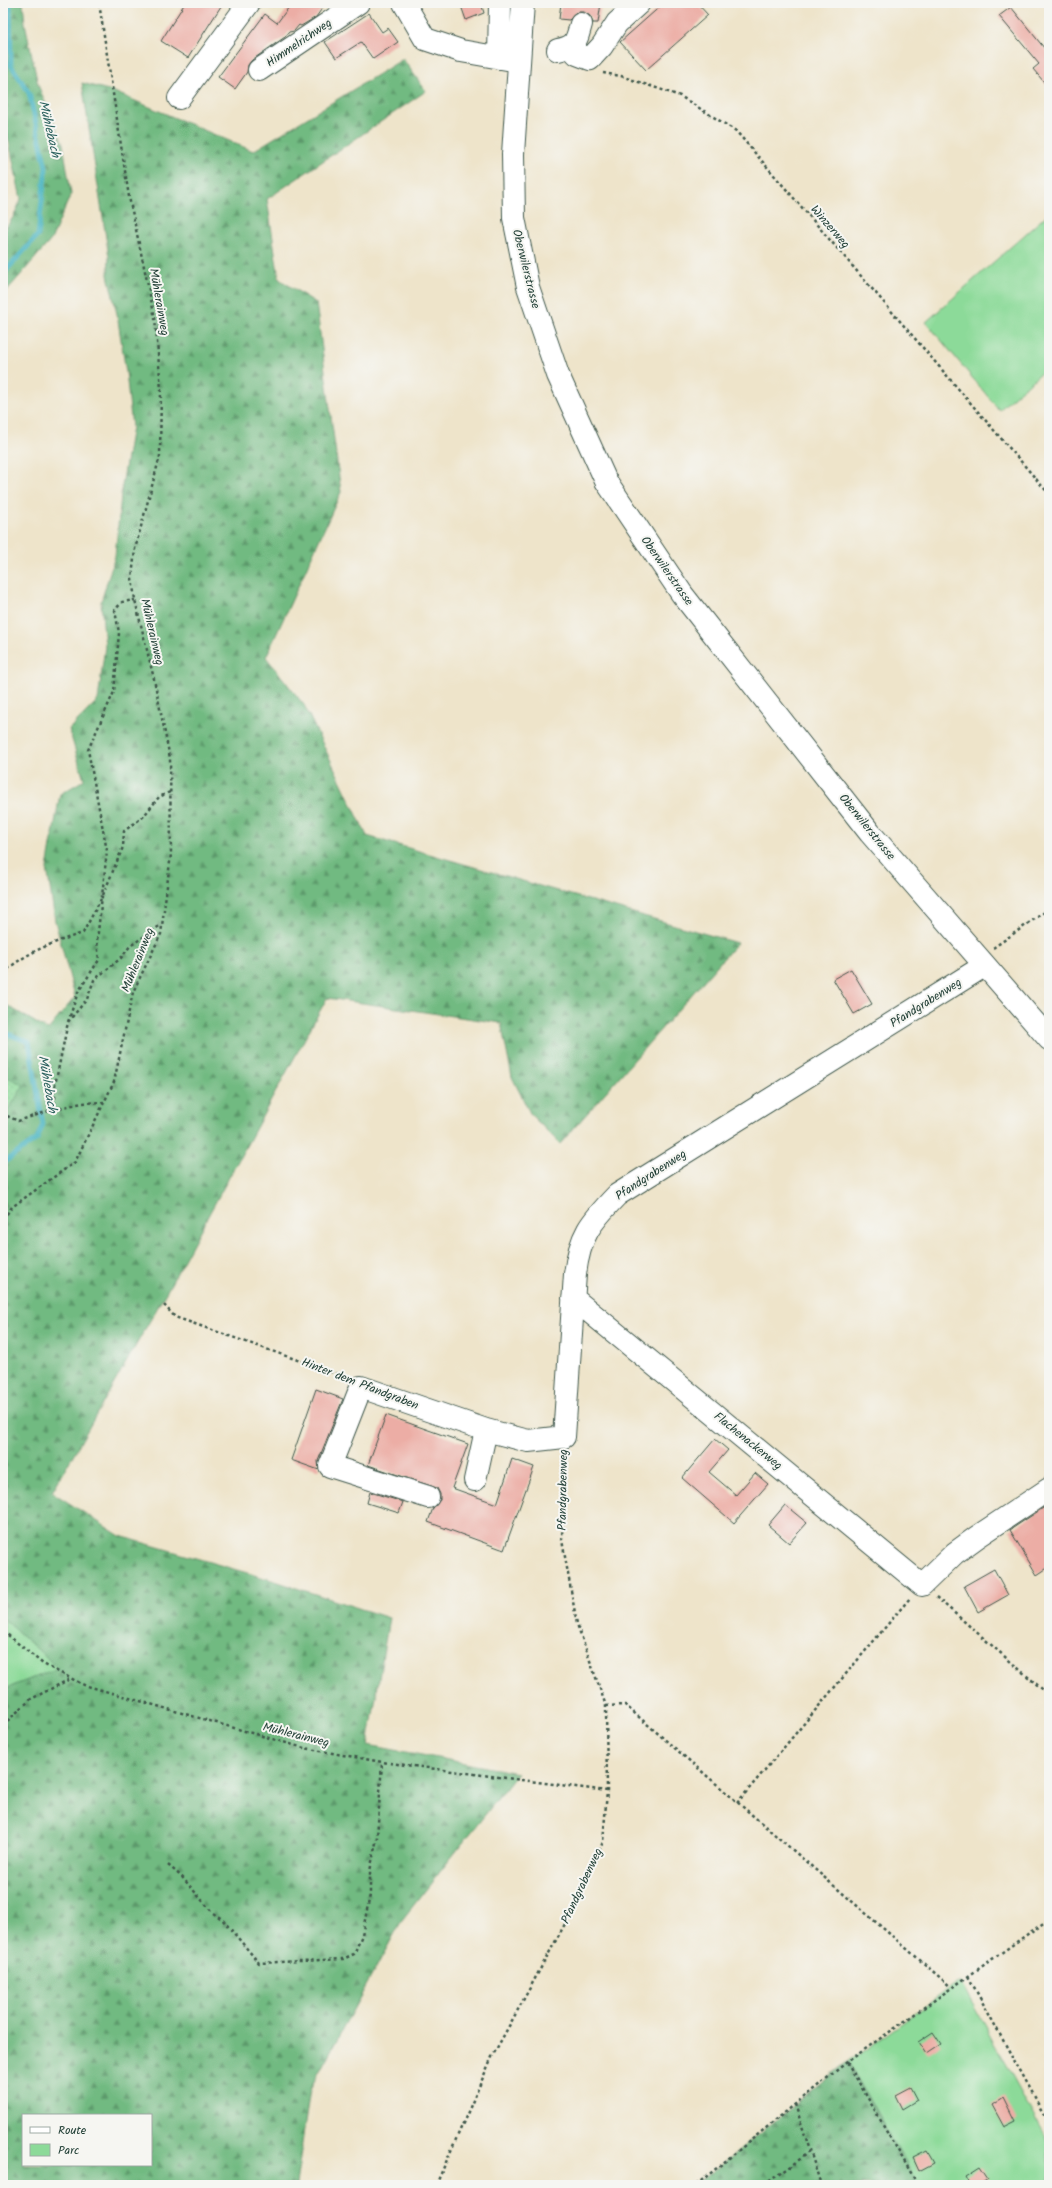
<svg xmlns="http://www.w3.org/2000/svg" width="1052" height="2188" font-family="Kalam,sans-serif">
	<defs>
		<pattern id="forest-firs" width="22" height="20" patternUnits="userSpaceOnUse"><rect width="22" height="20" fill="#71ba81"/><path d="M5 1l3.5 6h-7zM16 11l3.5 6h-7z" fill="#5c986a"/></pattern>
		<pattern id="park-dots" width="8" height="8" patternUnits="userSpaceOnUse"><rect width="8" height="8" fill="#8cda99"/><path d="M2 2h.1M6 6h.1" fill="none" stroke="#78bc84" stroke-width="1.8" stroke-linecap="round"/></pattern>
	</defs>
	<rect width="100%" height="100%" fill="#f6f6f2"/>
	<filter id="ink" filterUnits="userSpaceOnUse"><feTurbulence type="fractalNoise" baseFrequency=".025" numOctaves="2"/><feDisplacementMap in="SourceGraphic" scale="8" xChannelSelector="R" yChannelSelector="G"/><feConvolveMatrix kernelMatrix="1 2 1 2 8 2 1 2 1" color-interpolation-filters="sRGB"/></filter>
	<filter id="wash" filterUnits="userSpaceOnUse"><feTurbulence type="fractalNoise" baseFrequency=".012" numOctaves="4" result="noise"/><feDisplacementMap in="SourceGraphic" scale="16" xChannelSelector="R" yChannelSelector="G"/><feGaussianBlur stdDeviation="0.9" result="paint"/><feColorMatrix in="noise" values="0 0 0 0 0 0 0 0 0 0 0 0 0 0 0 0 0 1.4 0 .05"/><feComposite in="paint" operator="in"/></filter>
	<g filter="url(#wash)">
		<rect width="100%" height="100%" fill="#eee4ca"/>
		<path fill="#8cda99" stroke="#568c66" d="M1049,213V366L999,410L926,322Z
			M3,1618L58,1668L3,1690Z
			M960,1981L1049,2144V2185H918L848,2062Z"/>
		<path fill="url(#forest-firs)" stroke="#487c5a" fill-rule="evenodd" d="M3,3H23L25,23L38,85L63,144L71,194L51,240L3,295V232L14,216L21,199L3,113Z
			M403,59L426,91L267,199L279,279L316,303L341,492L266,657L304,705L367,836L737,943L560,1144L531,1115L512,1077L501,1023L327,998L167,1291L52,1492L120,1536L275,1581L389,1618L368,1745L518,1773L402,1920L310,2089L296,2185H3V1690L58,1668L3,1618V1118L23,1086L3,1075V1003L48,1030L75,997L55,921L47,868L60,794L84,780L69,729L98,700L105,646L101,602L115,556L122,486L132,427L126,372L117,314L108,275L109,257L82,83L112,91L253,151ZM23,2115H151V2165H23Z
			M847,2062L918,2185H696Z"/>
		<path fill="url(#park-dots)" stroke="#568c66" d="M3,1075L24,1085L3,1118Z"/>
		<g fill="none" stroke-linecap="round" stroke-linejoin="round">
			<path stroke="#46b4c1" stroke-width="5" d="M3,274L38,235L46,167L29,93L11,65L10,3
				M3,1032L29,1042L43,1124L37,1139L3,1163"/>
		</g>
		<g id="blocks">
			<path fill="#ecada5" d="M185,3H223L188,58L161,41Z
				M292,3H326L316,17L301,26L299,25L294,31L289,32L285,37L252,60L248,65L247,72L235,89L218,77L265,14L277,23Z
				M460,3H481L484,13L466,20Z
				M561,3H601L598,23H593L590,16L584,12H577L569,20L559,19Z
				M664,3H697L708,15L646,70L620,42Z
				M1011,7L1049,54V88L1033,69L1039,64L999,16Z
				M369,13L382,32L388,28L398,42L373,59L361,42L336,58L325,42Z
				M851,969L872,1004L854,1014L833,979Z
				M316,1389L343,1399L318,1461L319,1470L291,1460Z
				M386,1415L468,1444L452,1488L497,1504L512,1459L534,1467L504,1550L428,1522L433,1508L440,1500V1494L437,1488L368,1465Z
				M715,1439L728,1450L709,1472L736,1495L755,1473L768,1484L734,1523L682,1478Z
				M370,1492L403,1502L399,1513L367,1503Z
				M1049,1504V1567L1037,1575L1010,1530Z
				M785,1505L807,1523L789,1543L768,1525Z
				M994,1569L1008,1595L978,1612L964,1586Z
				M933,2032L941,2044L926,2054L918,2042Z
				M910,2087L917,2100L902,2109L895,2095Z
				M1004,2097L1016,2121L1004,2127L992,2105Z
				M927,2151L934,2163L919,2171L913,2158Z
				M980,2167L988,2179L979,2185H971L966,2176Z"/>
		</g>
	</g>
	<g filter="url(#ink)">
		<use href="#blocks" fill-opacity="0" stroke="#3e564a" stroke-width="1"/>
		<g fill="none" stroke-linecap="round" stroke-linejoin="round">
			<defs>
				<path id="minor" d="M404,3L425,39L461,51L519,61
					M523,3L513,154L514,218L528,287L558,375L606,481L682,594L870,833L1049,1039
					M571,47L577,54L590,59L602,46L617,23L639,3
					M558,50C576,46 576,42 581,24
					M499,58L500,3
					M259,70L358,3
					M179,98L249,3
					M573,1298L922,1585L955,1553L977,1537L1049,1489
					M475,1480L486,1430
					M428,1497L330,1466L361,1387L486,1430L528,1441L564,1437L575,1274C580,1235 590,1223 617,1195L984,966"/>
			</defs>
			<use href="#minor" stroke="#3e564a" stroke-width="24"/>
			<path stroke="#3e564a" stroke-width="2.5" stroke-dasharray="3 3" stroke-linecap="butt" d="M603,73L621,76L680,96L736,131L1049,494
				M103,895L123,847L124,831L143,817L159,797L170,792
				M993,948L1049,909
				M3,973C28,951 52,943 83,933L101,899
				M68,1022L78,992L99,960L97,941L107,851L88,750L114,692L119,633L115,610L122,602L135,600
				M104,1102L82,1103L55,1109V1085L68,1022L87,999L94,980L121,958L130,946L161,925
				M7,1116L18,1121L55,1109
				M3,1219L12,1207L75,1162L114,1082L133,992L161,934L171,854L170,758L154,679L135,600L132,578L135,549L160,456L161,389L155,318L129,197L99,3
				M164,1305L175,1317L346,1377
				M936,1597L1049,1695
				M3,1631L43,1664L84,1685L304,1748L382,1762L607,1791
				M606,1706L625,1705L951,1987
				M3,1725L31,1699L70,1679
				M737,1803L910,1598
				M168,1865L182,1877L213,1913L222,1919L259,1963L343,1959L354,1954L362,1935L370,1895V1871L377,1838L382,1762
				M968,1976L1049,2124
				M847,2062L918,2185
				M795,2104L821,2185
				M436,2185L492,2057L577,1902L603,1842L607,1791L606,1706L577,1624L562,1540L564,1455
				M696,2185L847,2062L1049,1919
				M764,2185L810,2152"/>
			<use href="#minor" stroke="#fff" stroke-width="22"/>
		</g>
	</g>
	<g text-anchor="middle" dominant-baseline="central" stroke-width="4" stroke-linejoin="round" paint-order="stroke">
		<g font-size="12" fill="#1f3d34" stroke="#f6f6f2">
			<text transform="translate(299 43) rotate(-34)">Himmelrichweg</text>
			<text transform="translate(830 227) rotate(49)">Winzerweg</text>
			<text transform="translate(526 269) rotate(76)">Oberwilerstrasse</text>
			<text transform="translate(159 302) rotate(80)">Mühlerainweg</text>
			<text transform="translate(667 571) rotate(55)">Oberwilerstrasse</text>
			<text transform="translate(152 632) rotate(77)">Mühlerainweg</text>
			<text transform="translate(867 827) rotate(51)">Oberwilerstrasse</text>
			<text transform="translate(138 960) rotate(-68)">Mühlerainweg</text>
			<text transform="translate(926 1003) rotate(-32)">Pfandgrabenweg</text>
			<text transform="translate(651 1175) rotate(-33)">Pfandgrabenweg</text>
			<text transform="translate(360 1384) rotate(21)">Hinter dem Pfandgraben</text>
			<text transform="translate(748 1441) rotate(39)">Flachenackerweg</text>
			<text transform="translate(563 1490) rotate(-89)">Pfandgrabenweg</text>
			<text transform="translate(296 1735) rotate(14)">Mühlerainweg</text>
			<text transform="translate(582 1886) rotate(-65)">Pfandgrabenweg</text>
		</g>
		<g font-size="13" font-style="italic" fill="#2b615e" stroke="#f6f6f2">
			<text transform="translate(49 129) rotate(77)">Mühlebach</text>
			<text transform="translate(47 1084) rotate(80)">Mühlebach</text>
		</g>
	</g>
	<rect width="1052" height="2188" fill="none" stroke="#f6f6f2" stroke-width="16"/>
	<rect x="22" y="2114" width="130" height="52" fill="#f6f6f2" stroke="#a0aca6"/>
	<rect x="30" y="2127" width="20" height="6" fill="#ffffff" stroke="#a0aca6"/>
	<text x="58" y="2134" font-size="12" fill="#1f3d34">Route</text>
	<rect x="30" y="2144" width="20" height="12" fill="#8cda99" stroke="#a0aca6"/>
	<text x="58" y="2154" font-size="12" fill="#1f3d34">Parc</text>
</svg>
